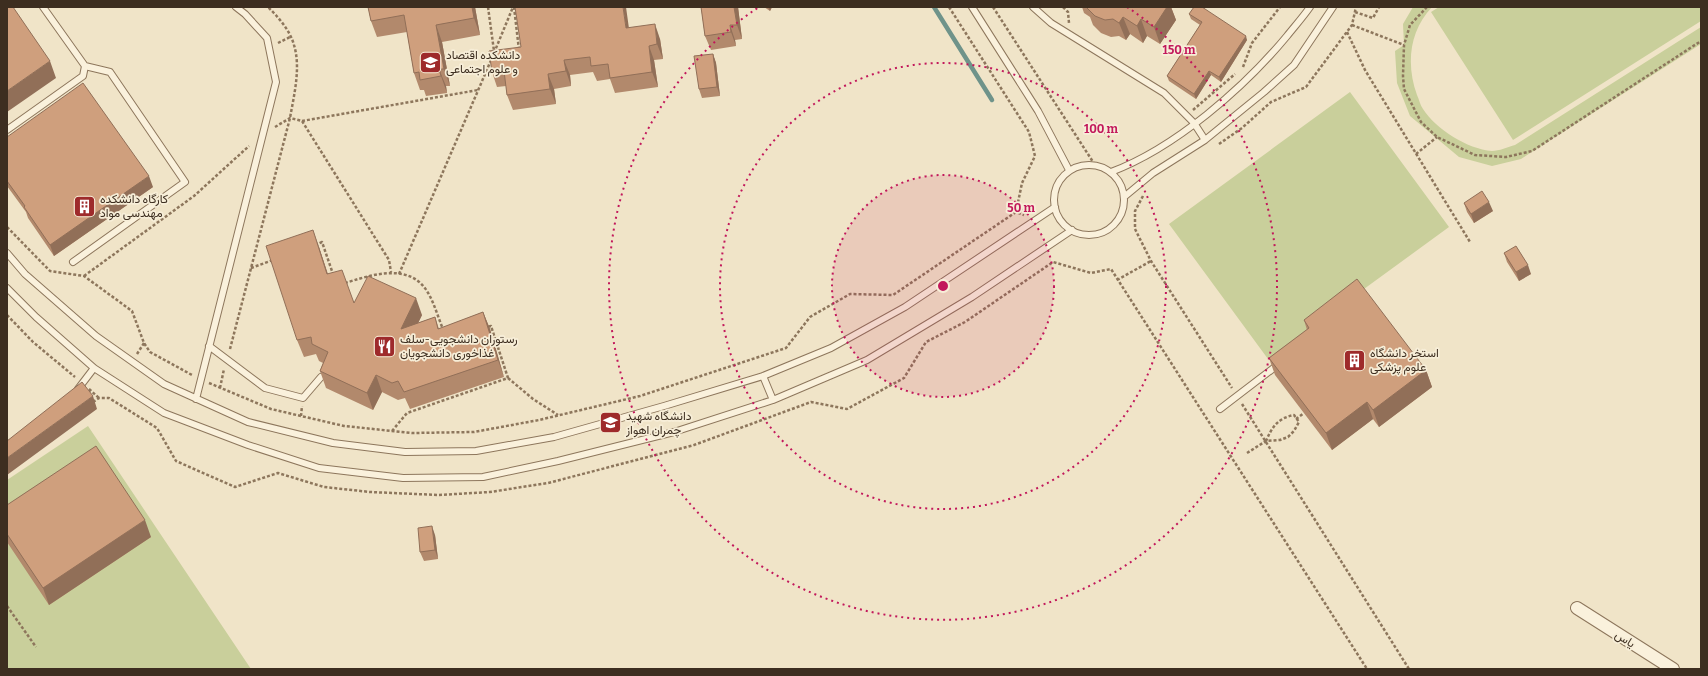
<svg xmlns="http://www.w3.org/2000/svg" width="1708" height="676" font-family="Bitter,Vazirmatn,serif">
	<rect width="100%" height="100%" fill="#f0e4c8"/>
	<path fill="#c9cf9b" d="M1413,7H1432C1409,31 1406,65 1417,95C1419,99 1420,105 1423,109C1436,129 1467,149 1492,151C1499,151 1508,147 1515,145L1701,27V44L1521,159L1492,166L1459,157L1410,116L1397,83L1395,51L1404,45L1403,24Z
		M1439,7H1701V21L1513,140L1431,12Z
		M1350,92L1449,227L1268,359L1169,224Z
		M88,426L251,669H7V480Z"/>
	<g fill="none" stroke-linecap="round" stroke-linejoin="round">
		<path stroke="#6f938a" stroke-width="4.5" d="M934,7L992,100"/>
		<defs>
			<path id="lane" d="M43,7L85,66L110,72L185,182L73,262
				M972,7L1038,111L1069,170
				M1033,7L1051,23L1164,93L1194,123L1205,140
				M7,130L83,76L85,66
				M1054 200a35 35 0 1 1 70 0a35 35 0 1 1-70 0Z
				M1111,172C1175,148 1244,88 1287,36C1295,26 1303,17 1310,7
				M1124,197L1153,173L1205,140L1264,92L1294,65L1333,7
				M7,253L25,274L96,336L164,384L248,422L333,443L405,452L476,451L554,437L664,406L763,376L831,348L905,307L1055,207
				M7,288L36,317L94,368L164,413L248,445L319,468L403,478L483,477L558,461L674,432L773,400L867,360L972,297L1072,230
				M209,346L265,388L303,398L321,377
				M763,376L773,400
				M78,389L94,368
				M196,399L276,82L267,38L245,14L236,7
				M1220,409L1279,364"/>
			<path id="street" d="M1577,608L1673,669"/>
		</defs>
		<use href="#lane" stroke="#8d765c" stroke-width="8"/>
		<use href="#street" stroke="#8d765c" stroke-width="14"/>
		<path stroke="#8d765c" stroke-width="2.5" stroke-dasharray="3 2" stroke-linecap="butt" d="M488,7L494,51
			M514,7L519,50
			M949,7L1029,132L1035,156L1022,183L1016,212
			M993,7L1095,165
			M1063,7L1068,12L1069,23
			M1427,7L1410,25L1404,45L1403,76L1404,89L1421,122L1437,137L1475,155L1506,157L1532,151L1701,41
			M1355,12L1373,18L1379,7
			M1352,25L1404,45
			M1347,32L1365,70L1470,242
			M278,43L290,37
			M494,53L513,7
			M1243,67L1252,43L1280,7
			M1193,110L1235,74
			M302,121L478,90
			M275,127L290,118L302,121L389,260L391,272
			M1219,144L1242,128L1271,102L1306,87L1352,25L1356,7
			M1416,154L1437,137
			M1143,196L1135,211V229L1151,261L1232,388
			M7,227L50,271L84,276L132,311L144,343L150,352L192,375
			M315,245L322,242L333,274
			M251,268L273,260
			M399,274L492,58
			M84,276L194,196L249,146
			M1117,280L1151,261
			M345,283C368,276 405,263 424,287C433,298 437,315 443,329
			M7,315L33,342L75,377
			M230,349L290,118C294,95 301,68 294,45C290,30 278,17 268,7
			M137,354L144,343
			M508,378L533,399L558,415
			M209,383L271,409L344,426L412,433L474,432L539,420L640,396L786,348L810,317L850,294L893,295L1016,212L1024,215
			M220,388L224,369
			M89,389L99,398
			M93,402L99,398H109L157,428L176,461L235,487L278,473L324,487L370,492L439,495L490,492L548,483L694,445L811,402L847,409L904,378L926,342L965,322L1053,262L1091,273L1111,269L1367,669
			M1242,404L1409,669
			M301,416L302,406
			M1296,419L1304,413
			M392,431L407,413L508,378L491,326L487,327
			M1247,453L1266,441L1280,440L1288,437L1294,431L1299,422L1294,415C1278,418 1272,427 1266,441
			M7,606L36,647"/>
		<use href="#lane" stroke="#faf1dc" stroke-width="6"/>
		<use href="#street" stroke="#faf1dc" stroke-width="12"/>
	</g>
	<path fill="#b2896c" d="M368,7H475L480,35L442,42L450,86H446L447,93L426,96L424,90H420L414,73L407,32L377,37L371,21Z
		M701,7H738L742,39L735,40L736,46L711,50L705,36Z
		M764,7H772L770,11Z
		M1082,7H1171L1176,20L1160,44L1147,36L1143,43L1130,34L1126,40L1119,36L1111,37L1101,33L1093,25L1090,17L1084,13Z
		M1189,14L1247,40L1221,82L1211,75L1196,99L1169,81L1167,76L1200,25L1191,19Z
		M629,28L660,39L663,59L654,60L658,87L615,93L610,79L597,81L593,72L570,75L571,86L554,89L556,104L513,110L507,95L506,86L497,87L492,72L521,47Z
		M713,54L716,63L720,96L702,98L699,89Z
		M7,137L153,187L54,256L28,218L26,212L7,186Z
		M1464,203L1493,211L1474,223L1467,212Z
		M319,247L328,274L354,303L422,315L418,323L435,317L439,329L483,312L490,329L504,377L410,409L405,398L398,400L382,392L373,410L326,388L320,371L323,363L319,361L316,354L304,357L297,340Z
		M1504,253L1531,274L1519,281L1507,262Z
		M1304,320L1426,370L1432,387L1379,427L1373,419L1332,450L1275,375L1269,358L1307,330Z
		M7,505L151,537L49,605L7,542Z
		M435,535L438,559L424,561L420,552Z"/>
	<path fill="#916f58" d="M472,7H475L480,35L474,18Z
		M623,7H626L631,43L626,28Z
		M734,7H738L742,39L737,25Z
		M768,7H772L770,11Z
		M1167,7H1171L1176,20L1160,44L1154,27Z
		M1123,17L1130,34L1126,40L1119,23Z
		M1141,19L1147,36L1143,43L1137,26Z
		M655,24L660,39L663,59L657,44Z
		M436,25L442,42L450,86L444,69Z
		M730,25L735,40L736,46L731,32Z
		M1246,36L1247,40L1221,82L1219,77Z
		M649,46L654,60L658,87L652,72Z
		M713,54L716,63L720,96L717,87Z
		M564,60L570,75L571,86L566,71Z
		M50,61L56,78L7,112V91Z
		M439,69L446,86L447,93L441,76Z
		M1209,71L1211,75L1196,99L1194,94Z
		M548,74L554,89L556,104L550,89Z
		M149,176L153,187L54,256L50,245Z
		M1489,202L1493,211L1474,223L1471,214Z
		M313,230L319,247L333,291L327,274Z
		M1528,265L1531,274L1519,281L1516,272Z
		M416,298L422,315L407,346L401,329Z
		M483,312L490,329L504,377L498,360Z
		M1426,370L1432,387L1379,427L1373,410Z
		M376,375L382,392L373,410L367,393Z
		M93,396L97,409L7,475V458Z
		M1367,402L1373,419L1332,450L1326,433Z
		M145,520L151,537L49,605L43,588Z
		M432,526L435,535L438,559L435,550Z"/>
	<path fill="#cf9f7d" stroke="#916f58" d="M7,7H13L50,61L7,91Z
		M368,7H472L474,18L436,25L444,69H439L441,76L420,80L419,72L414,73L404,15L371,21Z
		M515,7H623L626,28L655,24L657,44L649,46L652,72L610,78L608,64L591,66L590,57L564,60L566,71L548,74L550,89L507,95L504,71L492,72L489,51L521,47Z
		M701,7H734L737,25H730L731,32L705,36Z
		M1086,7H1167L1154,27L1141,19L1137,26L1123,17L1119,23L1113,19L1105,20L1095,16Z
		M1194,7H1202L1246,36L1219,77L1209,71L1194,94L1167,76L1202,22L1189,14Z
		M713,54L717,87L699,89L694,56Z
		M83,83L149,176L50,245L24,207L25,206L7,181V137Z
		M1482,191L1489,202L1471,214L1464,203Z
		M313,230L327,274L342,270L354,303L368,276L416,298L401,329L435,317L438,329L483,312L498,360L404,392L398,381L392,383L376,375L367,393L320,371L328,352L312,344L311,337L297,340L266,246Z
		M1516,246L1528,265L1516,272L1504,253Z
		M1357,279L1426,370L1373,410L1367,402L1326,433L1269,358L1309,328L1304,320Z
		M82,382L93,396L7,458V441Z
		M96,446L145,520L43,588L7,534V505Z
		M432,526L435,550L420,552L418,528Z"/>
	<circle cx="943" cy="286" r="111" fill="#c2185b" fill-opacity=".12"/>
	<g fill="none" stroke="#c2185b" stroke-width="2" stroke-dasharray="2 4">
		<circle cx="943" cy="286" r="111"/>
		<circle cx="943" cy="286" r="223"/>
		<path d="M1127 7A334 334 0 1 1 759 7"/>
	</g>
	<defs>
		<symbol id="university-square" viewBox="-11 -11 22 22"><rect x="-9" y="-9" width="18" height="18" rx="4" fill="#9e2a2b" stroke="#f7eed8"/><path d="M0-5L7-2L0 1L-7-2ZM-4 1L0 2.5L4 1V4Q0 6-4 4Z" fill="#fff"/></symbol>
		<symbol id="building-square" viewBox="-11 -11 22 22"><rect x="-9" y="-9" width="18" height="18" rx="4" fill="#9e2a2b" stroke="#f7eed8"/><path d="M-4-6H4V6H1V3H-1V6H-4ZM-2.5-4.3h1.7v1.8h-1.7ZM.8-4.3h1.7v1.8H.8ZM-2.5-1h1.7V.8h-1.7ZM.8-1h1.7V.8H.8Z" fill="#fff"/></symbol>
		<symbol id="restaurant-square" viewBox="-11 -11 22 22"><rect x="-9" y="-9" width="18" height="18" rx="4" fill="#9e2a2b" stroke="#f7eed8"/><path d="M-5-6h1v4h1v-4h1v4h1v-4h1v5L-1.5 .5V6h-2V.5L-5-1ZM5-6V6H3V1.5H1.5Q1.5-4 5-6Z" fill="#fff"/></symbol>
	</defs>
	<g fill-rule="evenodd">
		<use href="#university-square" x="418" y="50" width="25" height="25"/>
		<use href="#building-square" x="72" y="194" width="25" height="25"/>
		<use href="#restaurant-square" x="372" y="334" width="25" height="25"/>
		<use href="#building-square" x="1342" y="348" width="25" height="25"/>
		<use href="#university-square" x="598" y="410" width="25" height="25"/>
	</g>
	<g text-anchor="middle" dominant-baseline="central" stroke-width="3.5" stroke-linejoin="round" paint-order="stroke">
		<g font-size="12" fill="#3d2e20" stroke="#f7eed8" text-anchor="start">
			<text x="446" y="55">دانشکده اقتصاد<tspan x="446" dy="14">و علوم اجتماعی</tspan></text>
			<text x="100" y="199">کارگاه دانشکده<tspan x="100" dy="14">مهندسی مواد</tspan></text>
			<text x="400" y="339">رستوران دانشجویی-سلف<tspan x="400" dy="14">غذاخوری دانشجویان</tspan></text>
			<text x="1370" y="353">استخر دانشگاه<tspan x="1370" dy="14">علوم پزشکی</tspan></text>
			<text x="626" y="416">دانشگاه شهید<tspan x="626" dy="14">چمران اهواز</tspan></text>
		</g>
		<g font-size="12" fill="#3d2e20" stroke="#f7eed8">
			<text transform="translate(1625 639) rotate(32)">یاس</text>
		</g>
	</g>
	<circle cx="943" cy="286" r="6" fill="#c2185b" stroke="#f7eed8" stroke-width="2"/>
	<g font-size="12" text-anchor="middle" font-weight="bold" fill="#c2185b" stroke="#f7eed8" stroke-width="3.5" stroke-linejoin="round" paint-order="stroke">
		<text x="1179" y="54">150 m</text>
		<text x="1101" y="133">100 m</text>
		<text x="1021" y="212">50 m</text>
	</g>
	<rect width="1708" height="676" fill="none" stroke="#3d2e20" stroke-width="16"/>
</svg>
